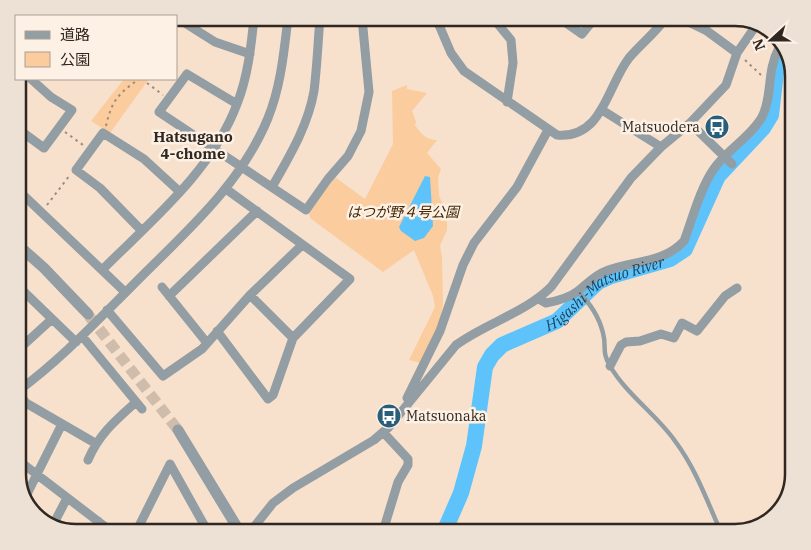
<svg xmlns="http://www.w3.org/2000/svg" width="811" height="550" font-family="'IBM Plex Serif','Noto Sans JP',serif">
	<rect width="100%" height="100%" fill="#f7e1cd"/>
	<path fill="#fbcc9e" d="M124,79H149L110,133L91,121Z
		M407,85V89L427,93L412,111L416,122L415,125C421,134 427,140 437,140L427,153L441,169L438,178L439,196L447,213V230L440,246L442,256L443,305L440,321L421,363L409,360L435,307L433,296L414,250L383,272L310,218L309,213L335,177L365,199L393,144L392,91Z"/>
	<path fill="#5ec3fb" d="M425,176L430,177L433,226L424,238L415,241L401,231L399,227Z"/>
	<g fill="none" stroke-linecap="round" stroke-linejoin="round">
		<path stroke="#5ec3fb" stroke-width="16" id="s1" d="M444,532L461,493L474,446L485,367L492,355L502,345L557,321L598,282L611,276L670,259L685,249L718,176L763,128L771,115L777,64L783,54"/>
		<path stroke="#cfbcaa" stroke-width="11" stroke-dasharray="11 5.5" stroke-linecap="butt" d="M89,316L178,430"/>
		<path stroke="#9c8c7e" stroke-width="2" stroke-dasharray="2.5 4" stroke-linecap="butt" d="M745,60L761,75
			M147,83L163,95
			M106,126C112,100 118,94 139,79
			M65,132L83,145
			M47,205L70,175"/>
		<path stroke="#939da4" stroke-width="4.5" d="M578,292C590,303 599,317 603,333C607,348 601,350 610,366C627,395 656,414 675,441C696,469 707,501 721,532"/>
		<path stroke="#939da4" stroke-width="9" d="M177,18L215,42L250,54
			M436,18L451,53L464,71L557,135C603,139 607,86 629,58C641,44 655,33 666,18
			M559,18L582,34L595,18
			M680,18L707,31L737,53
			M497,23L511,40L513,63L507,102
			M237,104L187,74L159,112L306,210L328,179L348,156L361,131L369,92L362,18
			M602,110L661,147
			M690,123L732,164
			M18,129L44,148L72,110L51,97L31,79
			M272,187C289,157 308,126 314,91C317,67 318,42 320,18
			M18,190L125,292
			M141,230L100,188L76,170L103,133L144,159L180,192
			M103,269C152,220 212,171 237,104C248,76 251,47 254,18
			M18,286L76,342
			M162,287L207,343
			M250,295L293,338
			M169,296L257,211
			M539,299L546,303C557,301 569,298 578,291C587,284 595,275 606,271C633,260 663,264 684,241C692,220 700,189 713,170C726,150 750,138 762,117C773,96 766,72 779,48
			M107,310L163,376L202,349L250,295L302,245
			M217,331L268,399L273,395L293,338L350,279L226,189
			M82,336L142,409
			M18,350L52,319
			M610,366L621,345L626,342L640,341L661,334L674,338L682,323L697,331L725,296L737,288
			M18,391C59,361 94,324 130,288C181,236 240,187 268,118C281,86 284,51 288,18
			M21,396L26,403L95,443
			M407,398L440,331L463,265L474,243L517,187L548,130
			M383,432L408,459V465L398,482L384,528L385,532
			M18,460L112,532
			M88,460C99,434 116,420 136,402
			M27,494L62,424
			M53,525L67,498
			M92,532L98,521
			M136,532L170,464L208,532
			M250,532L273,503L293,488L374,440L389,427L456,345C486,323 525,313 551,287L631,178L661,147L690,123L726,85L737,53L757,24"/>
		<path stroke="#939da4" stroke-width="11" d="M18,245L44,268L88,314
			M178,430L240,532"/>
	</g>
	<defs>
		<symbol id="bus-disc" viewBox="-11 -11 22 22"><circle r="9.5" fill="#2a5d7a" stroke="#fdf0e4"/><path d="M-5-6H5V4H4V6H2V4H-2V6H-4V4H-5ZM-3.5-4V0h7V-4ZM-3.5 1.2v1.5H-2V1.2ZM2 1.2v1.5H3.5V1.2Z" fill="#fff"/></symbol>
	</defs>
	<g fill-rule="evenodd">
		<use href="#bus-disc" x="703" y="113" width="28" height="28"/>
		<use href="#bus-disc" x="375" y="402" width="28" height="28"/>
	</g>
	<g text-anchor="middle" dominant-baseline="central" stroke-width="5" stroke-linejoin="round" paint-order="stroke">
		<g font-size="14" fill="#2f2720" stroke="#fdf0e4" text-anchor="end">
			<text x="700" y="127">Matsuodera</text>
			<text x="406" y="416" text-anchor="start">Matsuonaka</text>
		</g>
		<g font-size="14" font-style="italic" fill="#422604" stroke="#fdf0e4">
			<text x="403" y="212">はつが野４号公園</text>
		</g>
		<g font-size="15" font-weight="bold" fill="#2f2720" stroke="#fdf0e4">
			<text x="193" y="136">Hatsugano<tspan x="193" dy="17">4-chome</tspan></text>
		</g>
		<g font-size="15" font-style="italic" fill="#1a445c" stroke="#fdf0e4">
			<text stroke="none"><textPath href="#s1" startOffset="316">Higashi-Matsuo River</textPath></text>
		</g>
	</g>
	<path d="M0 0H811V550H0ZM76 26H735A50 50 0 0 1 785 76V474A50 50 0 0 1 735 524H76A50 50 0 0 1 26 474V76A50 50 0 0 1 76 26Z" fill="#ede0d4" fill-rule="evenodd"/>
	<path fill="none" stroke="#2f2720" stroke-width="2.5" d="M76 26H735A50 50 0 0 1 785 76V474A50 50 0 0 1 735 524H76A50 50 0 0 1 26 474V76A50 50 0 0 1 76 26Z"/>
	<rect x="15" y="15" width="162" height="65" fill="#fdf0e4" stroke="#aba096"/>
	<rect x="25" y="31" width="25" height="8" fill="#939da4" stroke="#aba096"/>
	<text x="60" y="40" font-size="15" fill="#2f2720">道路</text>
	<rect x="25" y="52" width="25" height="15" fill="#fbcc9e" stroke="#aba096"/>
	<text x="60" y="65" font-size="15" fill="#2f2720">公園</text>
	<g transform="translate(771 40) rotate(249)" stroke="#fdf0e4" stroke-width="4" paint-order="stroke">
	<path d="M0-4L9 19L0 12L-9 19Z" fill="#2f2720"/>
	<text y="-8" font-size="14" font-weight="bold" text-anchor="middle" fill="#2f2720">N</text>
	</g>
</svg>
